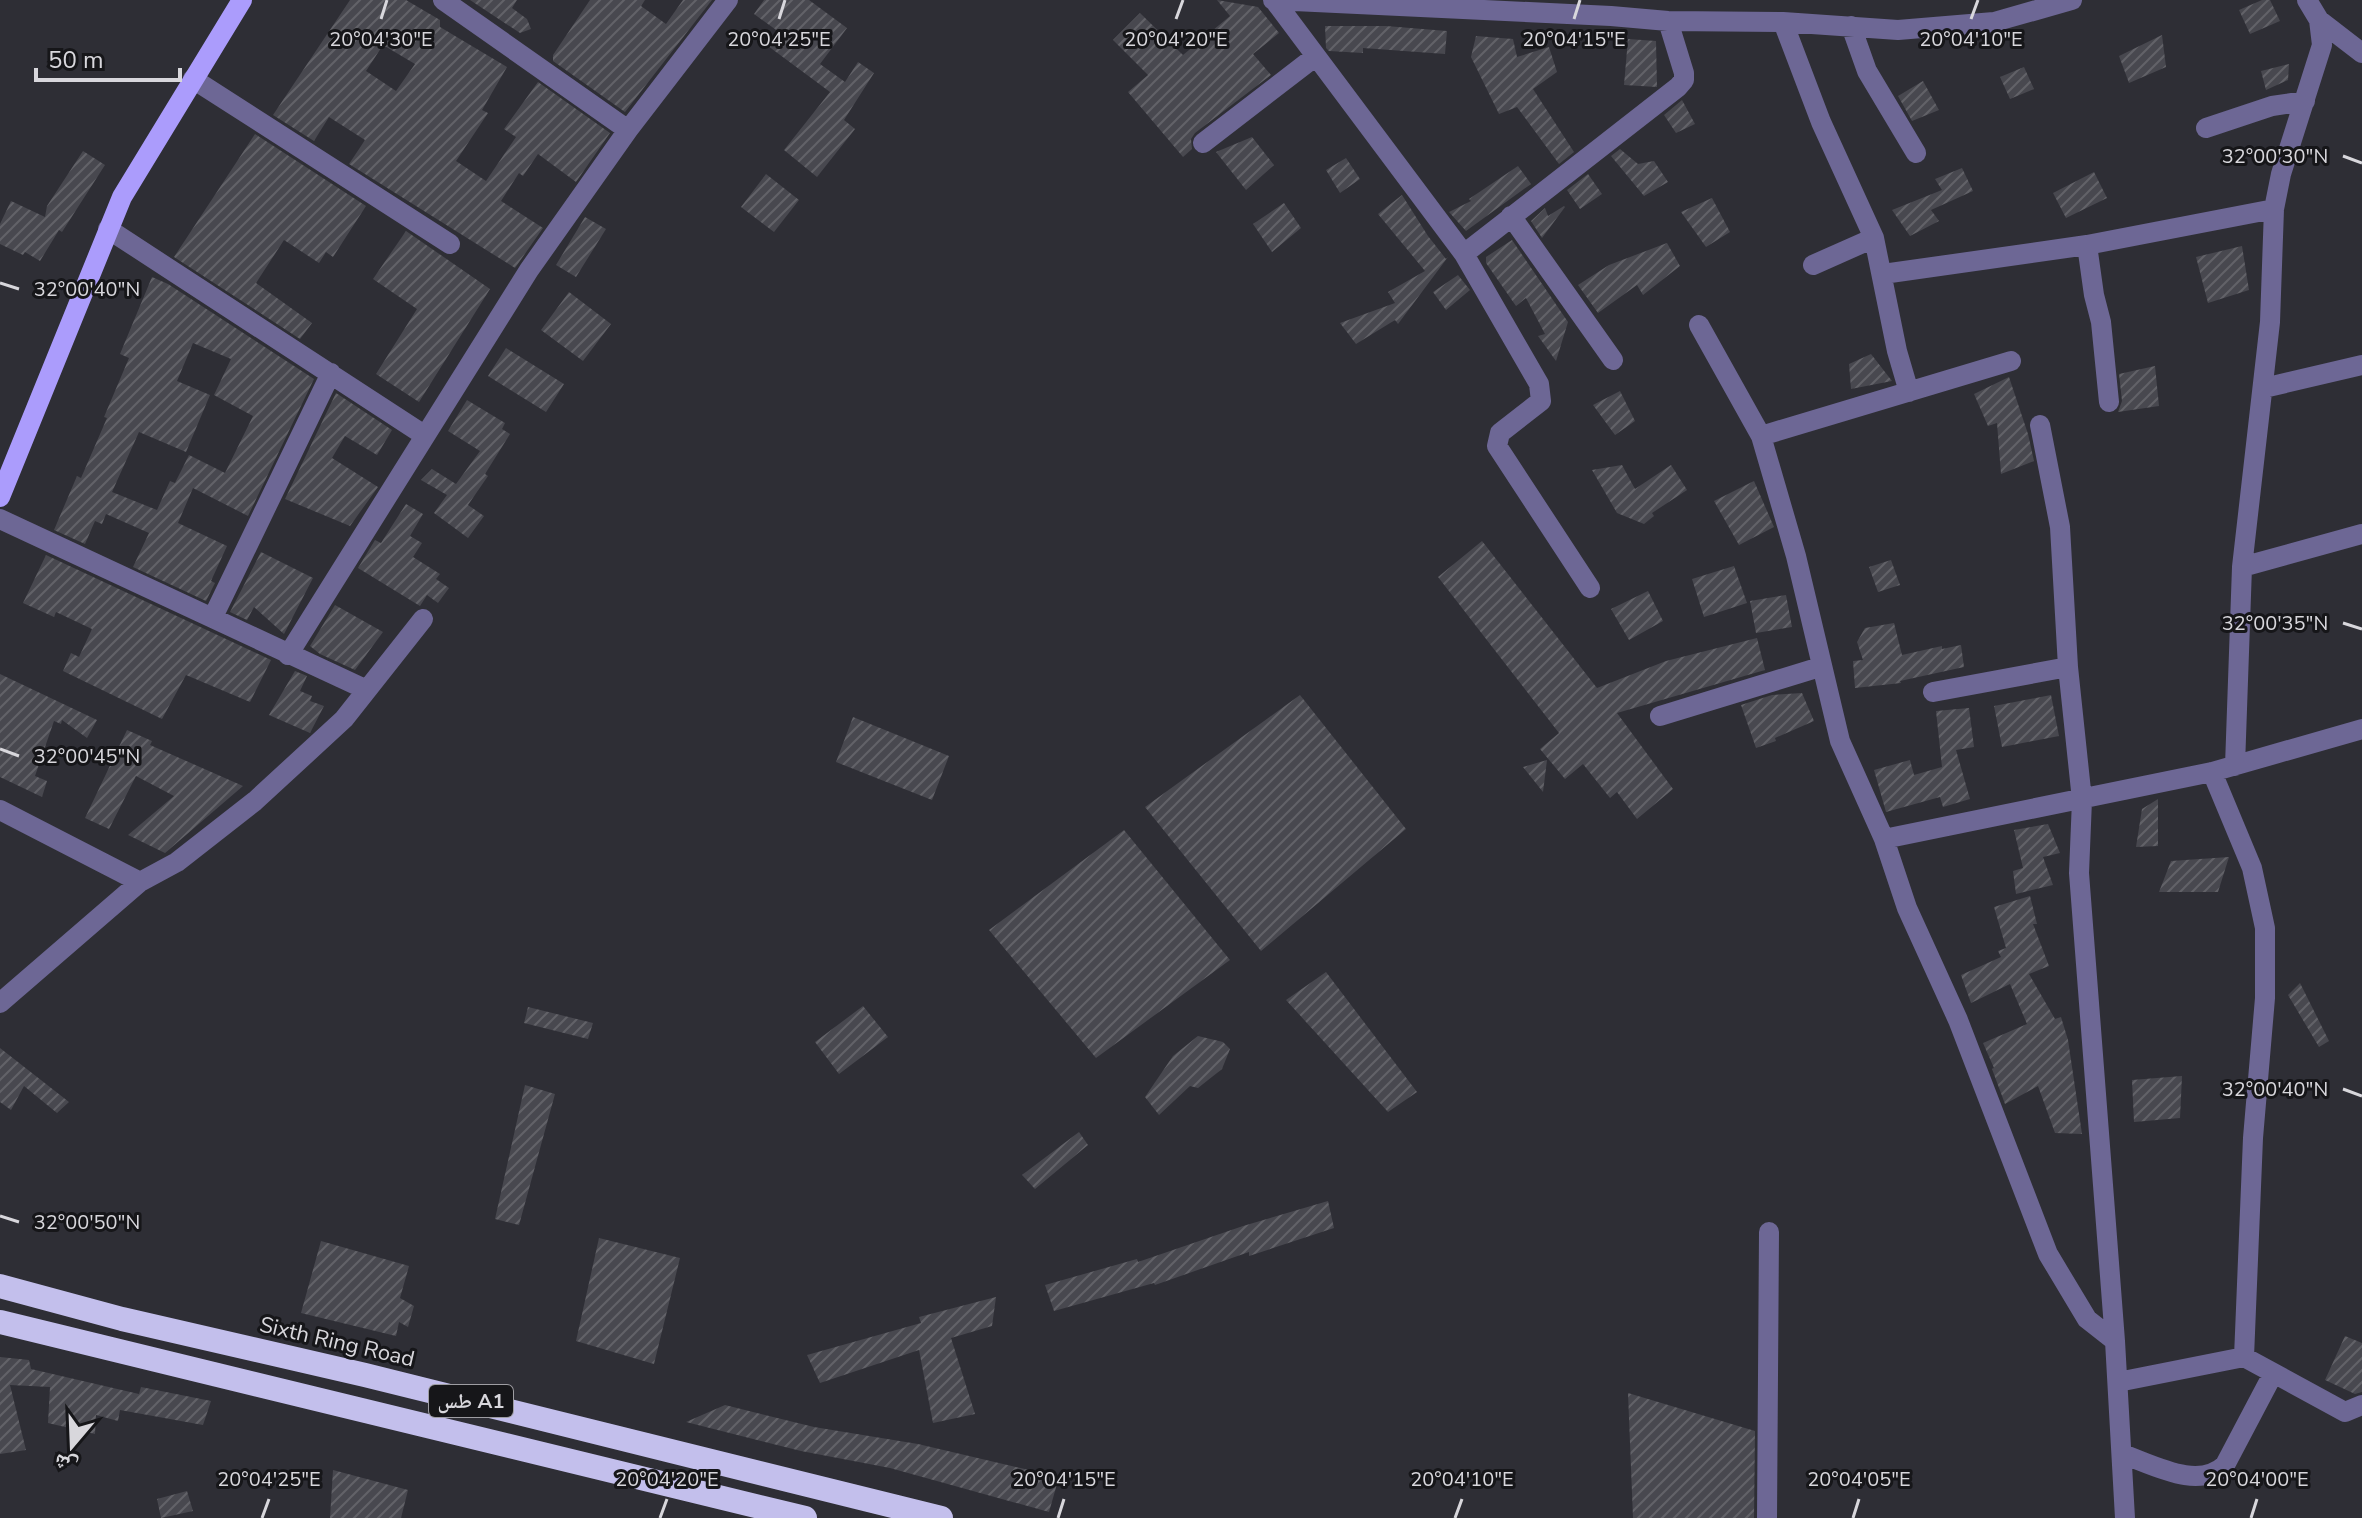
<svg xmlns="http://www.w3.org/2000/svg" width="2362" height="1518" font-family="'Nunito Sans','Noto Naskh Arabic',sans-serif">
	<defs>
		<pattern id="building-hatch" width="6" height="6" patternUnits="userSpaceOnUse" patternTransform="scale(2)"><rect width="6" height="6" fill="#48484f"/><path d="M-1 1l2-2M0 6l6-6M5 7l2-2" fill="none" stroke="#626268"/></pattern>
	</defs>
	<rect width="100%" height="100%" fill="#2e2e35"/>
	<path fill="url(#building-hatch)" fill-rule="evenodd" d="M350,0H406L440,20V27L507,67L482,110L488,113L456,161L486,181L516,137L504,129L538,82L610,133L576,182L538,154L523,176L519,173L501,201L543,228L515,268L349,164L365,140L329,117L314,141L273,115ZM383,45L415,64L396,91L366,71Z
		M470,0H517L512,8L527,19L531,29L520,33Z
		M590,0H645L641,6L666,24L683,0H712L625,112L553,61V55Z
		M764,0H809L847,28L820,64L845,82L858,62L874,73L844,120L855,129L817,177L784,150L830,92L768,46L779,32L754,14Z
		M1217,0L1258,7L1279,33L1253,54L1271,75L1195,133L1191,139L1192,149L1183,157L1128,92L1148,75L1113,40L1140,13L1183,55L1230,16Z
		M2262,0H2270L2280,21L2250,34L2239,10Z
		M1325,26H1386L1447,31L1445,54L1363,48V53L1329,51L1326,48Z
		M2162,35L2166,67L2129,83L2119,56Z
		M1476,36L1513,39L1517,57L1549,47L1557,72L1533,89L1574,152L1559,164L1517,107L1499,114L1471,57Z
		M1628,39L1656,41L1657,87L1624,85Z
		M2289,64L2288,80L2266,90L2261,71Z
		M2024,67L2034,89L2010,99L2000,77Z
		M1923,81L1939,110L1912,121L1898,96Z
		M1682,100L1695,124L1676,133L1664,115Z
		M255,134L366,206L333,257L326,252L319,263L284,240L256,283L312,323L300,339L174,257Z
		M1252,137L1274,165L1246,190L1216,152Z
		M1620,149L1638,164L1654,161L1668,182L1644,196L1611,156Z
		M83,151L105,165L62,232L59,230L40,261L25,252L23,255L0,244V224L11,201L45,217L47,206Z
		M1346,158L1360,179L1340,193L1326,170Z
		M1518,166L1531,184L1466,231L1449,212L1471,201L1469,199Z
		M1962,168L1973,191L1931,210L1939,221L1910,236L1892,210L1942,190L1935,179Z
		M2094,172L2107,198L2066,218L2053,193Z
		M766,174L799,200L774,232L741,207Z
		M1588,174L1602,194L1580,209L1567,190Z
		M1402,195L1428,236L1446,259L1448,257L1398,324L1395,320L1356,344L1340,323L1395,303L1388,292L1425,271L1378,214Z
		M1712,198L1730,232L1706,247L1681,212Z
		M1284,203L1301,228L1272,252L1253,224Z
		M1564,206L1565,207L1542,238L1531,221L1545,208L1548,216Z
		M585,217L606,229L576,277L556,265Z
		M406,231L490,289L419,402L376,374L417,309L373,279Z
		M1512,240L1568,322L1556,361L1538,336L1545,334L1526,298L1516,306L1486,263V257Z
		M1667,243L1680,266L1643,295L1637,285L1598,313L1578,285L1609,265Z
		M2242,246L2249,290L2208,303L2196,257Z
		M1458,275L1470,290L1446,310L1433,292Z
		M152,277L168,284L314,379L248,516L193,488L178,523L227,546L211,581L215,583L206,601L133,567L149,533L106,514L102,524L95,521L85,544L54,530L77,476L81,478L107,418L104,417L129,358L120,354ZM193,343L231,359L214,395L253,416L225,473L189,455L175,483L170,481L157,510L112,492L139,432L186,452L210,395L177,381Z
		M569,292L611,324L583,361L541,330Z
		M506,348L564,384L546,412L488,376Z
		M1871,354L1892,381L1851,389L1849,364Z
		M2155,366L2159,406L2118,412L2122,401L2119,374Z
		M2009,377L2028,434L2034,461L2001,474L1997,423L1988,426L1974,394Z
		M1620,391L1635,421L1615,435L1593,405Z
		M336,393L392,430L377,455L345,436L332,458L378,487L350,526L285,499Z
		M467,400L505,423L502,429L510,434L485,474L488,476L468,505L484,516L468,538L434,513L447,495L421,480L432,469L456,484L480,451L448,431Z
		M1622,465L1635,489L1671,465L1687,490L1652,513L1654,516L1644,524L1617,513L1592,470Z
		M1754,481L1774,527L1739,545L1714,501Z
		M406,504L423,514L410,536L422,543L413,557L440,574L436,579L449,588L438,603L427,595L420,606L358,568L375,540L381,543Z
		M1482,541L1597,688L1666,661L1757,638L1765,670L1617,713L1673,789L1637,819L1617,792L1610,798L1583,764L1565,779L1540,749L1559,733L1438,577Z
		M261,552L313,578L284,634L254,607L247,620L230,612Z
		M46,555L271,660L250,702L186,675L162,719L63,671L71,653L79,657L92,629L56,612L54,617L23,603Z
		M1891,560L1900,585L1878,592L1869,567Z
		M1734,566L1747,603L1704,617L1692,579Z
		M1648,591L1663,621L1629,640L1611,609Z
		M1786,595L1792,627L1756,633L1750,601Z
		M335,605L383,632L355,670L320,654L310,646Z
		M1894,623L1902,655L1942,646V649L1961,645L1964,667L1900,681L1901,683L1855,688L1853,661L1863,660L1857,642L1865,628Z
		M295,671L307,676L300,691L312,696L310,701L324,706L310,733L269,715Z
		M0,674L97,720L87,738L62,720L61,724L54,721L35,776L47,781L42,797L0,777Z
		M1802,693L1814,721L1775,738L1776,741L1756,748L1741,705L1772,695Z
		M1300,695L1406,829L1261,951L1145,807Z
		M2051,695L2059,736L2002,747L1994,706Z
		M1969,708L1974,747L1956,750L1970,799L1943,807L1940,797L1886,812L1874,770L1910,760L1914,775L1942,767L1936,711Z
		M853,717L949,756L932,800L836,762Z
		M127,730L152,741L150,745L243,786L165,853L128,835L174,796L136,776L109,829L85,818Z
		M1547,760L1543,792L1523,767Z
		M2158,799V846L2136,847L2142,809Z
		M2048,824L2060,853L2043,857L2053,885L2016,894L2013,871L2023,868L2014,830Z
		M1124,830L1230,960L1096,1058L989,930Z
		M2229,857L2218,892H2159L2171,861Z
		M2030,896L2037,924H2033L2049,966L2029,974L2055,1019L2061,1017L2068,1040L2082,1134L2055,1133L2038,1086L2005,1104L1992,1069L1994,1068L1983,1043L2027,1024L2010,984L1971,1003L1961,975L2001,957L1998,951L2006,948L1994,907Z
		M1326,972L1417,1092L1388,1112L1286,1000Z
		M2300,983L2329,1041L2319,1047L2288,995Z
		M863,1006L888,1037L839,1074L815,1042Z
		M528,1007L593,1023L588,1039L524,1023Z
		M1198,1036L1223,1042L1230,1049L1222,1069L1198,1088L1190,1086L1159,1115L1145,1097L1173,1056Z
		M0,1048L69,1102L57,1113L24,1086L11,1110L0,1102Z
		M2182,1076L2180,1118L2134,1122L2132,1080Z
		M525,1085L555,1094L519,1225L495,1219Z
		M1079,1132L1088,1145L1035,1189L1022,1175Z
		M1328,1201L1334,1228L1249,1256V1252L1155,1285L1154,1283L1054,1311L1045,1285L1137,1259L1138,1262L1243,1226Z
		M599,1238L680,1258L654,1364L576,1341Z
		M321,1241L409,1266L400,1298L414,1306L408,1327L399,1322L396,1336L301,1313Z
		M996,1297L992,1326L951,1338L975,1414L933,1423L919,1350L820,1383L807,1355L921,1323L919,1317Z
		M2345,1336L2362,1343V1392L2355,1394L2325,1380Z
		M0,1357L29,1360L31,1369L139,1394L141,1387L211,1401L203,1425L120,1410L118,1421L96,1415L95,1434L48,1423L50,1387L10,1385L26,1450L0,1454Z
		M1628,1393L1755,1431L1754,1518H1633Z
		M725,1405L814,1427L918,1444L1059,1477L1049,1512L890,1468L801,1451L686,1422Z
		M333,1470L408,1490L401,1518H330Z
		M187,1491L193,1511L161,1518L157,1499Z"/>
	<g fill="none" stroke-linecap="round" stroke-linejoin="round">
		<path stroke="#6d6795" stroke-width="20" d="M443,0L628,130
			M1273,0L1611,16L1668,21L1783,22L1898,30L1994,22L2072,0
			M1274,0L1464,254L1539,384L1541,401L1500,433L1497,446L1590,588
			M2319,20L2362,53
			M1783,22L1821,122L1874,238L1897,351L1909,392
			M1851,26L1867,71L1916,153
			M193,79L450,244
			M2206,128L2272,106L2305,101
			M1203,143L1316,56
			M1511,216L1613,360
			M108,229L424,435
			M2087,245L2094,295L2101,322L2109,402
			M1464,254L1678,87L1684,80V73L1668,21
			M1813,265L1874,238
			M1883,274L2087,245L2274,209
			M1699,325L1761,436L1796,556L1840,741L1884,839L1907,908L1958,1020L2048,1254L2087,1319L2115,1341
			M2264,388L2362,365
			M2040,425L2060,527L2068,667L2082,800L2079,873L2115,1341L2125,1518
			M1761,436L2011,361
			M0,519L367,690
			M2242,567L2362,534
			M213,617L331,373
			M288,655L529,270L628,130L728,0
			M1933,692L2068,667
			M1660,716L1820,667
			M2235,766L2242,567L2270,322L2274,209L2281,174L2322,45L2319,20L2307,0
			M2212,772L2252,868L2265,928V998L2253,1138L2244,1357
			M0,810L140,882
			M1884,839L2212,772L2362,729
			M0,1003L140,882L177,862L255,801L344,719L423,619
			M2118,1382L2244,1357L2345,1412L2362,1405
			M2122,1454C2152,1464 2198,1491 2225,1465L2273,1374
			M1767,1518L1769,1232"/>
		<path stroke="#ab9cfc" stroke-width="20" d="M0,497L122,197L242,0"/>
		<path stroke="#c3bfec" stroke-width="24" d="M0,1286L122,1319L365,1375L941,1518
			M0,1322L805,1518"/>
	</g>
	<path fill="none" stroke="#d8d7dc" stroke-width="3" d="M381,19L387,0M779,19L785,0M1176,19L1183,0M1574,19L1580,0M1971,19L1978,0M2343,156L2362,163M0,283L19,289M2343,623L2362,629M0,749L19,756M2343,1089L2362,1096M0,1216L19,1222M262,1518L269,1499M660,1518L667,1499M1058,1518L1064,1499M1455,1518L1462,1499M1853,1518L1859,1499M2251,1518L2257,1499"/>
	<g text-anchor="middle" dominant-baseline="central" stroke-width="6" stroke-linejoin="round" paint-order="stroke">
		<rect fill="#161619" stroke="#9e9da2" stroke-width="2" x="429" y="1385" width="84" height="32" rx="6"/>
		<g font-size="20" font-weight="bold" fill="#d8d7dc">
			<text x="471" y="1401">طس A1</text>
		</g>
		<g font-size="22" fill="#d8d7dc" stroke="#161619">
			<text transform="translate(337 1342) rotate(13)">Sixth Ring Road</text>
		</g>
	</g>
	<g font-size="20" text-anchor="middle" fill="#d8d7dc" stroke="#161619" stroke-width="6" stroke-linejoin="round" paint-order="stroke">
		<text x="381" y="46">20°04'30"E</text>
		<text x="779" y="46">20°04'25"E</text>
		<text x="1176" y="46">20°04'20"E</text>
		<text x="1971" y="46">20°04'10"E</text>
		<text x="1574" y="46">20°04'15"E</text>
		<text x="2275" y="163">32°00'30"N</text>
		<text x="87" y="296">32°00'40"N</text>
		<text x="2275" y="630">32°00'35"N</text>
		<text x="87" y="763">32°00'45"N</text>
		<text x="2275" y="1096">32°00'40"N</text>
		<text x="87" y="1229">32°00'50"N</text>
		<text x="269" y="1486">20°04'25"E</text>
		<text x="667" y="1486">20°04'20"E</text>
		<text x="1064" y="1486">20°04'15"E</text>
		<text x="1462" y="1486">20°04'10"E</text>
		<text x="1859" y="1486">20°04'05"E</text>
		<text x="2257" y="1486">20°04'00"E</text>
	</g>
	<g transform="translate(72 1446) rotate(199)" stroke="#161619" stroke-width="6" paint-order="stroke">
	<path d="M0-6L14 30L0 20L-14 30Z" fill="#d8d7dc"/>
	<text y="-12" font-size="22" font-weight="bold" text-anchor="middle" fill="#d8d7dc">ش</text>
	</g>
	<path d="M36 68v12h144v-12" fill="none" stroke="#d8d7dc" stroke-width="4"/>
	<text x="48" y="68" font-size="24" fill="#d8d7dc" stroke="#161619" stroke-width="6" paint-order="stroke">50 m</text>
</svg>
